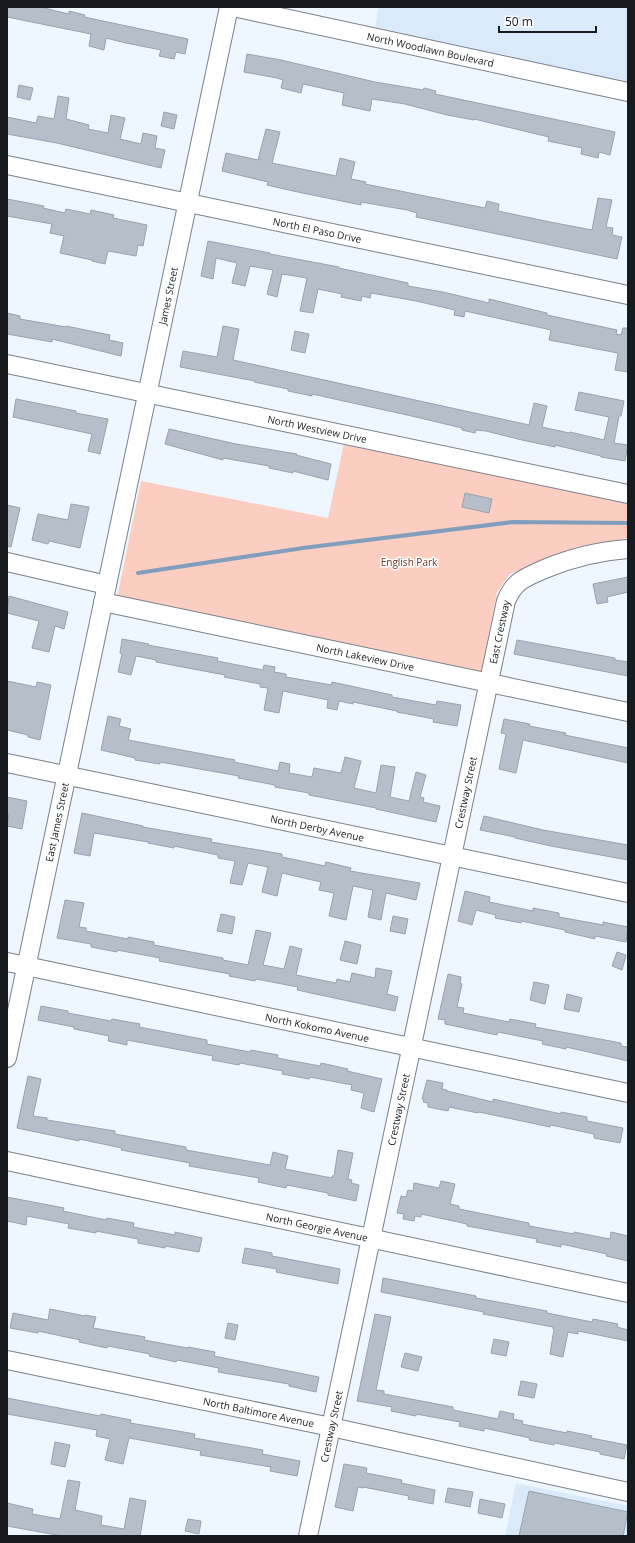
<svg xmlns="http://www.w3.org/2000/svg" width="635" height="1543" font-family="'Open Sans',sans-serif">
	<rect width="100%" height="100%" fill="#eef6ff"/>
	<path fill="#dbeafb" d="M379,7H628V92L373,37Z
		M516,1483L628,1506V1536H505Z"/>
	<path fill="#fbcec1" d="M344,443L628,504V538L576,547L510,574L497,592L481,672L117,598L141,481L328,518Z"/>
	<g fill="none" stroke-linecap="round" stroke-linejoin="round">
		<path stroke="#819ebe" stroke-width="4" d="M138,573L303,548L513,522L628,523"/>
	</g>
	<path fill="#b6bfc9" stroke="#99a2ac" d="M7,7H40L69,14V11L85,15L84,17L188,39L185,54L176,52L174,59L159,56L161,50L126,43L106,38L104,50L89,46L91,34L7,17Z
		M247,54L281,60L375,82L423,90L424,88L436,91L435,94L615,132L610,155L599,152L598,158L581,154L582,148L548,141L549,137L474,119V120L447,115L405,104L372,99L370,111L342,105L344,93L303,84L301,93L281,88L283,80L277,78L244,72Z
		M19,85L33,88L30,100L17,97Z
		M58,96L69,98L66,119L89,125L88,129L108,133L111,115L125,118L120,139L141,144L143,133L157,136L155,148L165,150L161,168L57,143L7,134V117L36,123L38,116L54,119Z
		M164,112L177,115L174,129L161,126Z
		M266,129L280,132L272,163L336,176L340,158L355,162L351,179L366,182L365,184L485,208L487,201L499,204L498,211L550,222L592,230L598,198L612,200L606,227L613,228L612,235L622,237L617,259L416,217L417,213L407,210L361,202V205L293,191L267,185L268,182L222,171L226,153L258,160Z
		M7,199L44,206L43,208L65,213L66,209L90,214L91,210L114,215L113,218L147,225L143,246L138,245L136,256L108,251L105,264L92,261V260L60,253L64,236L50,233L52,224L7,216Z
		M208,241L270,253V254L339,267V268L408,283V286L443,292L489,303V299L547,313V315L617,330L616,334L621,335L623,328H628V372L615,370L618,353L549,340L551,330L465,311L464,317L454,315L455,310L416,301L371,293L370,298L362,296L361,301L341,297L342,294L318,289L313,313L300,311L307,278L282,274L277,297L267,294L273,270L250,266L245,286L232,283L237,263L216,258L213,279L201,276Z
		M7,313L20,316V319L66,327V326L110,335L109,340L123,343L121,356L52,339V342L7,334Z
		M223,326L239,329L233,360L529,425L534,403L547,406L542,427L569,433L570,432L604,440L609,417L575,410L579,392L624,401L621,416H619L614,443L628,445L625,461L601,457V456L555,445V447L522,440L486,431L476,430L475,433L462,430V428L416,417L312,394V396L288,391V389L254,382L255,381L180,367L183,351L217,357Z
		M295,331L309,334L305,353L291,350Z
		M16,399L76,411V413L108,419L100,454L88,451L92,434L13,417Z
		M169,429L236,444L297,454L296,455L331,464L328,480L293,471V473L269,468V466L223,458V460L165,444Z
		M465,493L492,499L489,513L462,507Z
		M71,504L89,507L80,548L49,541L48,544L32,540L38,514L68,520Z
		M7,505L20,508L11,547L7,546Z
		M628,577V592L607,597L608,602L597,604L593,584Z
		M9,596L68,612L64,629L55,626L49,652L32,648L39,621L7,613Z
		M122,639L149,644L148,645L218,658L217,661L263,670L264,665L275,667L274,672L286,674V677L331,685L332,682L392,695V697L436,705L437,701L461,705L457,726L433,722L434,719L397,712V711L353,702V704L339,701L337,710L327,708L328,700L283,691L279,713L264,710L268,688L260,687V684L224,677L225,675L156,662V660L136,656L131,675L118,672L122,654L120,653Z
		M517,640L615,658V660L628,662V676L514,654Z
		M7,681L36,687L37,682L51,685L40,740L28,737V735L7,730Z
		M108,716L121,719L119,726L131,729L128,740L235,760L234,762L278,771L280,762L290,764L289,773L312,777L314,768L341,773L345,757L361,761L354,788L376,793L381,765L395,767L390,797L409,801L416,772L426,775L420,797L424,798L423,802L440,806L436,822L376,809V808L309,795V793L275,787V785L238,778L239,776L160,762V764L135,760V758L101,750Z
		M504,719L530,724L529,726L566,733L565,735L628,748V763L523,740L516,773L499,769L506,734L501,733Z
		M7,797L27,801L22,829L7,826L9,815L7,814Z
		M82,813L143,826V827L212,839L211,842L282,854V857L325,866L326,862L351,868L350,871L420,883L416,900L386,893L381,920L368,917L373,890L353,886L346,920L329,916L334,893L319,890L321,882L282,873L277,896L262,892L268,867L248,863L242,885L230,883L235,861L218,858V855L174,846V848L148,843V842L94,833L90,856L74,853Z
		M484,816L543,830L628,845V860L551,846L515,838V837L480,830Z
		M465,891L490,897L489,902L533,911V908L559,913V917L603,925V922L628,927L626,942L595,936V939L565,932V930L521,921V923L495,918L496,915L476,910L472,925L458,921Z
		M65,900L84,903L79,927L86,928V931L128,939V937L154,942V945L223,958V960L248,965L256,930L271,933L263,965L284,969L290,946L302,949L296,975L336,983L337,979L350,982L352,973L375,978L376,968L392,971L387,994L398,997L395,1011L297,990L298,987L256,979L255,981L229,976L230,974L159,961L160,958L117,950V952L91,947V944L57,938Z
		M221,914L235,917L232,934L217,931Z
		M393,916L408,919L405,934L390,931Z
		M345,941L361,945L357,964L340,960Z
		M617,952L626,955L622,970L612,966Z
		M448,974L461,977L460,983L462,984L457,1007L464,1008L463,1013L509,1022L510,1019L536,1024L535,1027L621,1043V1046L628,1047V1061L566,1047V1049L542,1044L543,1041L498,1032L497,1035L445,1024V1020L438,1019Z
		M534,982L549,985L545,1004L530,1000Z
		M567,994L582,998L579,1012L564,1009Z
		M41,1006L68,1011V1013L111,1021L112,1019L140,1024L139,1027L207,1040V1044L250,1052L251,1050L278,1055L277,1058L320,1066L321,1063L348,1069L347,1071L382,1079L374,1112L361,1108L364,1093L351,1090L352,1085L310,1077L309,1079L282,1074L283,1071L240,1063L239,1065L212,1060L213,1056L127,1040V1045L108,1041L109,1036L74,1029V1027L38,1020Z
		M28,1076L41,1079L33,1116L47,1118V1120L115,1131V1134L186,1147V1150L270,1165L273,1152L288,1156L285,1169L332,1178V1176H334L338,1150L353,1153L348,1179L352,1180L351,1183L359,1185L356,1201L328,1195V1193L287,1185L286,1188L258,1182L259,1178L189,1166L190,1163L121,1150L122,1148L79,1139V1141L17,1128Z
		M427,1080L443,1083L442,1089L447,1090V1091L493,1102V1099L561,1114V1112L587,1117V1121L623,1128L620,1143L594,1138V1134L551,1125L550,1127L479,1112L478,1113L449,1107L448,1111L428,1107V1103L423,1102L424,1099H422Z
		M441,1181L455,1184L450,1204L459,1206V1209L529,1223V1226L574,1234V1232L610,1239L611,1232L628,1236V1261L606,1256L607,1254L561,1244V1247L536,1242L537,1239L467,1226V1224L421,1214V1217L415,1216L414,1221L403,1219L404,1214L397,1213L401,1196L406,1197L408,1190L413,1191L414,1183L439,1188Z
		M7,1197L64,1208L63,1211L106,1220L107,1218L134,1223L133,1227L175,1235V1232L202,1238L199,1252L165,1246V1248L138,1243V1239L96,1231V1233L68,1228L69,1224L27,1216L26,1225L7,1221Z
		M245,1248L272,1253V1256L340,1269L338,1284L276,1272L277,1269L242,1263Z
		M383,1278L476,1296V1298L547,1311V1313L592,1322L593,1319L618,1324L617,1327L628,1330V1341L578,1331V1334L568,1332L563,1357L550,1354L554,1329H553V1327L483,1314L484,1312L381,1292Z
		M50,1309L85,1316V1315L96,1317L93,1328L145,1337L144,1340L187,1348L188,1347L215,1352L214,1356L319,1377L316,1392L289,1386V1384L218,1372L219,1368L177,1360L176,1362L149,1356L150,1354L108,1346L107,1348L79,1342L80,1340L38,1331V1333L10,1328L13,1313L48,1320Z
		M375,1314L391,1317L376,1390L384,1391V1394L453,1407V1410L498,1419L500,1411L514,1414L513,1419L523,1421L522,1424L567,1433V1431L592,1436L591,1438L627,1445L624,1459L600,1454V1452L555,1443L554,1445L529,1440L530,1438L484,1428V1431L459,1426L460,1422L416,1414V1416L391,1411L392,1407L357,1401Z
		M228,1323L238,1325L235,1340L225,1338Z
		M494,1339L509,1342L506,1356L491,1353Z
		M405,1353L422,1357L418,1371L401,1367Z
		M521,1381L537,1384L534,1398L518,1395Z
		M7,1398L64,1409L100,1416L101,1414L131,1420L130,1423L195,1434L194,1438L263,1450L262,1454L300,1461L297,1476L270,1471L271,1467L200,1455L201,1451L129,1438L123,1464L105,1460L110,1439L96,1436L97,1430L7,1414Z
		M55,1442L70,1445L65,1467L51,1464Z
		M344,1464L367,1468L366,1473L402,1480L401,1483L435,1490L433,1504L408,1499L409,1496L363,1487V1488L358,1487L353,1511L335,1507Z
		M68,1480L80,1482L75,1510L102,1516L101,1525L124,1529L130,1498L146,1501L140,1536H62L7,1526V1503L33,1509L32,1514L60,1519Z
		M448,1488L473,1492L470,1507L445,1502Z
		M529,1491L628,1512L623,1536H519Z
		M480,1499L505,1504L502,1518L478,1513Z
		M188,1519L201,1521L199,1534L185,1531Z"/>
	<g fill="none" stroke-linecap="round" stroke-linejoin="round">
		<defs>
			<g id="minor">
				<path id="s1" d="M233,7L628,92"/>
				<path id="s2" d="M7,165L628,295"/>
				<path id="s3" d="M7,364L628,494"/>
				<path d="M7,562L107,585"/>
				<path id="s4" d="M103,602L628,712"/>
				<path id="s5" d="M7,763L628,893"/>
				<path id="s6" d="M7,962L628,1093"/>
				<path id="s7" d="M7,1058L229,7"/>
				<path id="s8" d="M7,1161L628,1293"/>
				<path id="s9" d="M7,1360L331,1427L628,1492"/>
				<path id="s10" d="M308,1536L506,601C509,594 512,588 518,583C525,577 534,574 542,570C570,558 598,551 628,549"/>
			</g>
		</defs>
		<use href="#minor" stroke="#79818b" stroke-width="20"/>
		<use href="#minor" stroke="#fff" stroke-width="18"/>
	</g>
	<g text-anchor="middle" dominant-baseline="central" stroke-width="3" stroke-linejoin="round" paint-order="stroke">
		<g font-size="10" fill="#171a1e" stroke="#fff">
			<text stroke="none"><textPath href="#s1" startOffset="202">North Woodlawn Boulevard</textPath></text>
			<text stroke="none"><textPath href="#s2" startOffset="317">North El Paso Drive</textPath></text>
			<text stroke="none"><textPath href="#s7" startOffset="779">James Street</textPath></text>
			<text stroke="none"><textPath href="#s3" startOffset="317">North Westview Drive</textPath></text>
			<text stroke="none"><textPath href="#s10" startOffset="924">East Crestway</textPath></text>
			<text stroke="none"><textPath href="#s4" startOffset="268">North Lakeview Drive</textPath></text>
			<text stroke="none"><textPath href="#s10" startOffset="760">Crestway Street</textPath></text>
			<text stroke="none"><textPath href="#s7" startOffset="241">East James Street</textPath></text>
			<text stroke="none"><textPath href="#s5" startOffset="317">North Derby Avenue</textPath></text>
			<text stroke="none"><textPath href="#s6" startOffset="317">North Kokomo Avenue</textPath></text>
			<text stroke="none"><textPath href="#s10" startOffset="436">Crestway Street</textPath></text>
			<text stroke="none"><textPath href="#s8" startOffset="317">North Georgie Avenue</textPath></text>
			<text stroke="none"><textPath href="#s9" startOffset="257">North Baltimore Avenue</textPath></text>
			<text stroke="none"><textPath href="#s10" startOffset="112">Crestway Street</textPath></text>
		</g>
		<g font-size="10" fill="#6e3423" stroke="#fff">
			<text x="409" y="562">English Park</text>
		</g>
	</g>
	<rect width="635" height="1543" fill="none" stroke="#171a1e" stroke-width="16"/>
	<path d="M499 26v6h97v-6" fill="none" stroke="#171a1e" stroke-width="2"/>
	<text x="505" y="26" font-size="12" fill="#171a1e" stroke="#ffffff" stroke-width="3" paint-order="stroke">50 m</text>
</svg>
